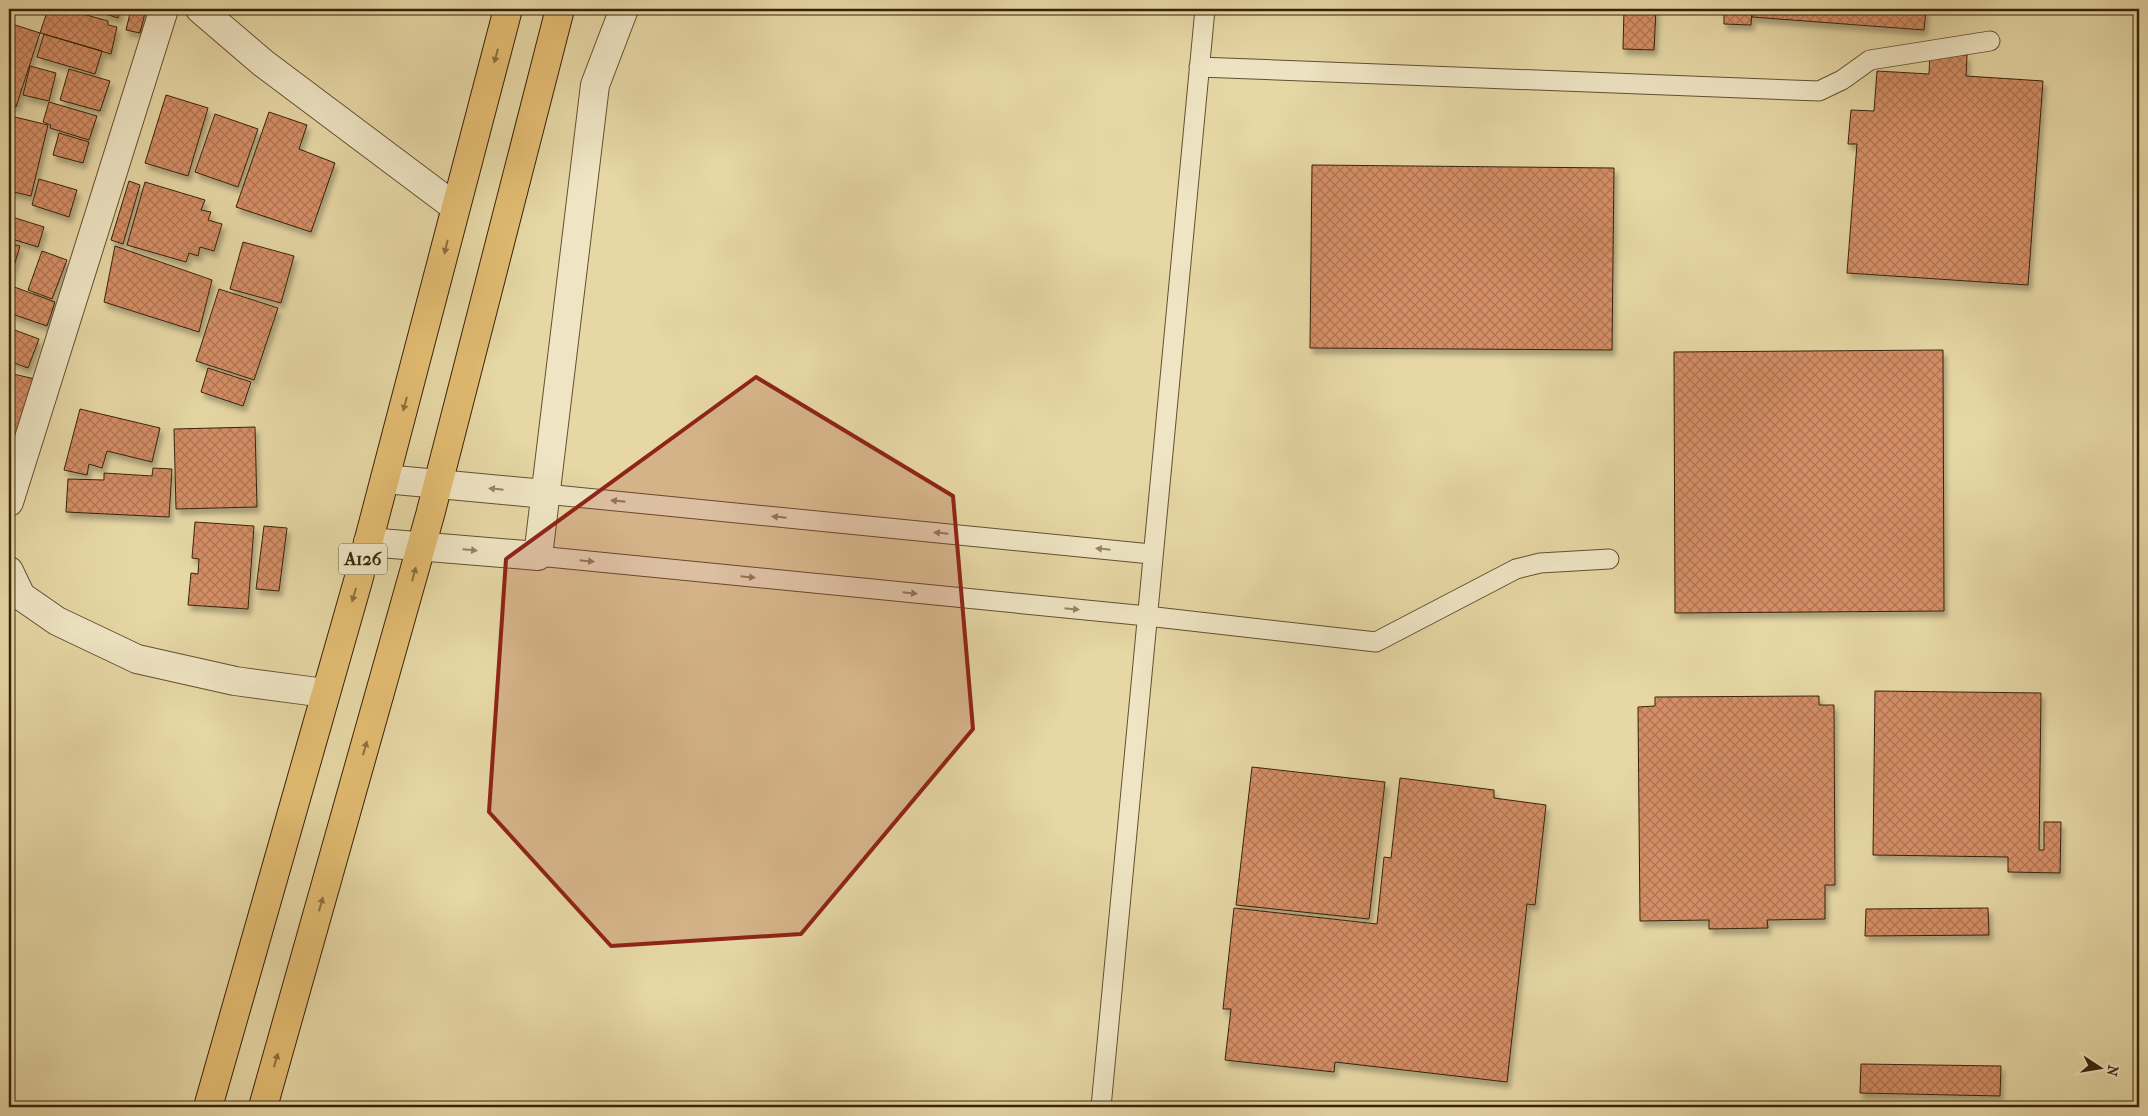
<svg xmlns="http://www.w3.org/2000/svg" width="2148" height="1116" font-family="'IM FELL French Canon',serif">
	<defs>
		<pattern id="building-cross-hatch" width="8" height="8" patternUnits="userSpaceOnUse" patternTransform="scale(1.25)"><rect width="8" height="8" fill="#d58e66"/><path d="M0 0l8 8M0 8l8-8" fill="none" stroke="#ae7452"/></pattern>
		<filter id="shadow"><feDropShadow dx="3" dy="5.5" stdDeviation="2.5" flood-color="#0004"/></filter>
	</defs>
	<rect width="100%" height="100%" fill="#e6d7a5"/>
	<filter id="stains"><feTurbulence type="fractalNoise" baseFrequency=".004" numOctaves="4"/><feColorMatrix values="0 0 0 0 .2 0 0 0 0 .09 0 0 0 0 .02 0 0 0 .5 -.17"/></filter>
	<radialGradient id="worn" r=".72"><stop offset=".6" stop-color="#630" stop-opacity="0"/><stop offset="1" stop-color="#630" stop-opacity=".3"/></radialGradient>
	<path fill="url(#building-cross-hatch)" stroke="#392209" filter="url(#shadow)" d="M48,9H65L108,21V25L117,27L111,54L40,33Z
		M90,9H121L118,18Z
		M131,9H146L140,33L126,30Z
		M1624,9H1656L1654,50L1623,49Z
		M1724,9H1752L1751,25L1724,24Z
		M1753,9H1926L1924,30L1752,17Z
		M9,23L40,33L16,107L9,104Z
		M44,34L102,51L95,74L37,57Z
		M1930,53L1967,55L1966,76L2043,81L2028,285L1847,273L1857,144H1848L1851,110L1874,111L1877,71L1929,74Z
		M30,66L56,73L49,101L23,95Z
		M69,69L110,81L100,111L60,100Z
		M166,95L208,108L188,176L145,163Z
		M49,102L97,116L89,140L50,128L51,125L43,122Z
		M269,112L307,125L299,149L335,163L311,232L236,207Z
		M215,114L258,129L238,187L195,172Z
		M15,117L48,125L31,196L9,191V144Z
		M59,133L89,142L83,163L53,155Z
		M1312,165L1614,168L1612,350L1310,348Z
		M39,179L77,190L69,217L32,205Z
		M129,181L140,185L123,244L111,240Z
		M145,182L205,200L201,210L211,212L208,220L222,224L214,251L200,247L198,256L189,253L186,262L127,245Z
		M9,216L44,227L38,247L9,238Z
		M243,242L294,256L281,303L230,289Z
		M9,243L20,246L10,279H9Z
		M115,246L212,280L199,332L104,302Z
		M42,251L67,260L52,299L28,290Z
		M9,285L55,302L47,326L9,313Z
		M219,289L278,308L254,380L196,361Z
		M9,328L39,339L28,368L9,361Z
		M1943,350L1944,611L1675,613L1674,352Z
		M208,368L251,382L243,406L201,392Z
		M9,373L35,379L18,457L9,455Z
		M80,409L160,428L152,462L107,451L102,468L89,464L87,475L64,470Z
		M255,427L257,507L176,509L174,429Z
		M153,468L172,469L169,517L66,512L68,479L104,480V473L152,476Z
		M195,522L254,526L248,609L188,605L191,573L198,574L199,559L192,558Z
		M264,526L287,528L279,591L256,589Z
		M1875,691L2041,693L2039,850H2044V822H2061L2060,873L2008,872V857L1873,855Z
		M1819,696V705H1834L1835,885H1825V919L1767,920L1768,928L1709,929V920L1640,921L1638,707L1655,706V697Z
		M1252,767L1385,782L1369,919L1236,905Z
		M1400,778L1494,790V798L1546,805L1535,905L1527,904L1507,1082L1335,1062L1334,1072L1225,1060L1231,1009H1223L1234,908L1377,924L1384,857L1391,858Z
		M1988,908L1989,935L1865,936L1866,909Z
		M1861,1064L2001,1066L2000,1096L1860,1093Z"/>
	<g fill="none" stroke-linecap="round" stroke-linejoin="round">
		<defs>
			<path id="service" d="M1199,67L1819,91L1842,80L1870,60L1990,41
				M545,494L1151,554
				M538,556L1147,616L1376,642L1516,569L1540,563L1609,559
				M1101,1107L1205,9"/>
			<path id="minor" d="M200,9L263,63L455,207
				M385,479L545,494
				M9,502L164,9
				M368,542L538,556L595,85L624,9
				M9,571L21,596L57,621L137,659L235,681L325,693"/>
			<path id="trunk" d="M208,1107L358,581L508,9
				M263,1107L430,515L560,9"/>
		</defs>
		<use href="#service" stroke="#644f30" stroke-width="21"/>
		<use href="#minor" stroke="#644f30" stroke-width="30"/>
		<use href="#trunk" stroke="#392209" stroke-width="30"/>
		<use href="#service" stroke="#efe5c4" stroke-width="19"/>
		<use href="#minor" stroke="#efe5c4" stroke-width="28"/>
		<use href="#trunk" stroke="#e3bc72" stroke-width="28"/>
	</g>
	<defs><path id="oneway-solid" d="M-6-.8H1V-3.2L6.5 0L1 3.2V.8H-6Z" transform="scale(1.25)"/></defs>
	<g fill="#8e6f3e">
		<use href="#oneway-solid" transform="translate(496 56) rotate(105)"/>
		<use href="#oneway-solid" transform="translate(446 247) rotate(103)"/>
		<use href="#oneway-solid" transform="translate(405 404) rotate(105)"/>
		<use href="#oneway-solid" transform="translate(414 574) rotate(-75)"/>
		<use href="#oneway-solid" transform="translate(354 595) rotate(106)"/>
		<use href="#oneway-solid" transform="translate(365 748) rotate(-74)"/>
		<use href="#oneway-solid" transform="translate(321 904) rotate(-74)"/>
		<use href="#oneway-solid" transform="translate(276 1060) rotate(-74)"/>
	</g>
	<g fill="#948466">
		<use href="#oneway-solid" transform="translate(496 489) rotate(-174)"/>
		<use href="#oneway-solid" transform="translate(618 501) rotate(-174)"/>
		<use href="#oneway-solid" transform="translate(779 517) rotate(-174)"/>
		<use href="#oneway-solid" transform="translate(941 533) rotate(-174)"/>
		<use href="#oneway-solid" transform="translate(1103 549) rotate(-174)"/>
		<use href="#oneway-solid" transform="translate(470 550) rotate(5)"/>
		<use href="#oneway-solid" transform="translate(587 561) rotate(6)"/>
		<use href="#oneway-solid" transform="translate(748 577) rotate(6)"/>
		<use href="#oneway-solid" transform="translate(910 593) rotate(6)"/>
		<use href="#oneway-solid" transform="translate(1072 609) rotate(6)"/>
	</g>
	<path fill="#8f2418" fill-opacity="0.2" stroke="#8f2418" stroke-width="4" stroke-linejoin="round" d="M756,377L953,496L973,729L801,934L611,946L489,812L506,559Z"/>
	<g text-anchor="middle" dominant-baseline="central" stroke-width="4" stroke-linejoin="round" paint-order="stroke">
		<rect fill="#efe5c4" stroke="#705c41" stroke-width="1" x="339" y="543.5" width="48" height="31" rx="4"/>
		<g font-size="18" font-weight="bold" fill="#392209">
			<text x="363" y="559">A126</text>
		</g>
	</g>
	<rect width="2148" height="1116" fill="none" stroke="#e6d7a5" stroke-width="30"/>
	<rect x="10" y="10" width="2128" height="1096" fill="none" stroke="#392209" stroke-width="2.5"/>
	<rect x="15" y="15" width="2118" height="1086" fill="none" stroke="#392209"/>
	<g transform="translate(2100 1068) rotate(102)" stroke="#efe5c4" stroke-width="4" paint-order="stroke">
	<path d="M0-4L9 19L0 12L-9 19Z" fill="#392209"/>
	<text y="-8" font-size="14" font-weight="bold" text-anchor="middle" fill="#392209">N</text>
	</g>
	<rect width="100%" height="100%" filter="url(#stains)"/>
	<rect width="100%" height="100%" fill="url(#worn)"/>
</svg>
